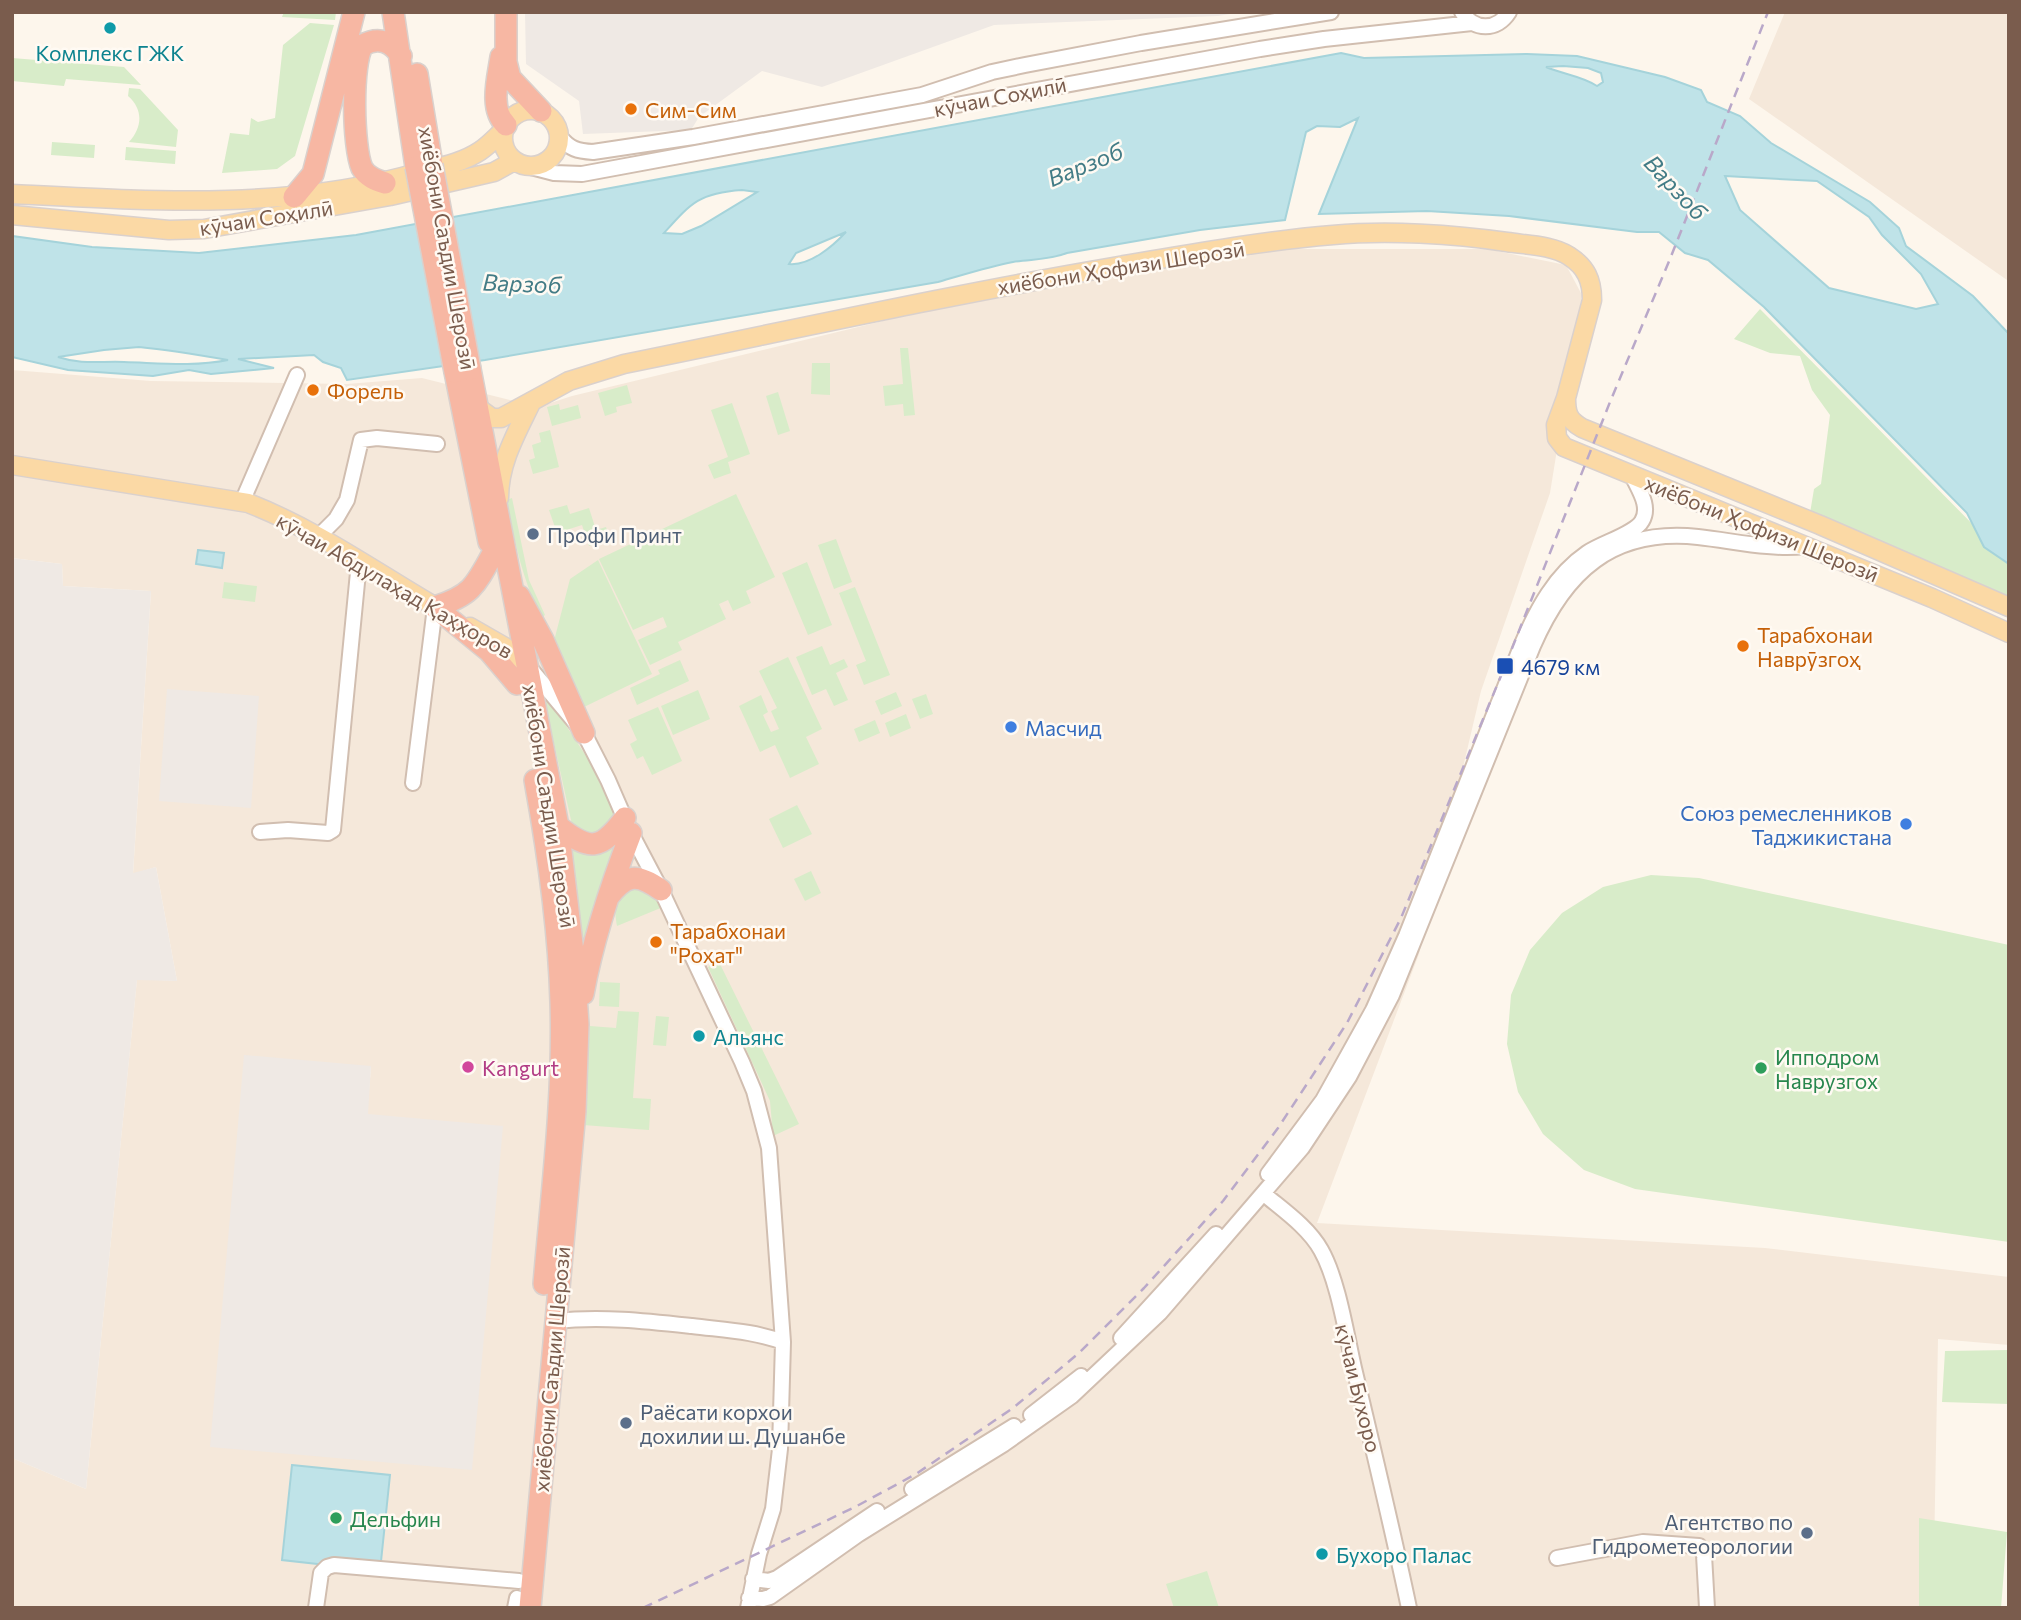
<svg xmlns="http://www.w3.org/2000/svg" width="2021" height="1620" font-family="Commissioner,sans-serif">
	<rect width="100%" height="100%" fill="#fdf6ec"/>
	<path fill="#f5e8da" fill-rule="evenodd" d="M1785,12H2009L2007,280L1749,99Z
		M1266,249H1487L1566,265L1582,295L1550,493L1481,691L1419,954L1317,1223L1765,1248L2009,1277V1345L1938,1339L1933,1608H12V1458L86,1489L137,979L177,981L156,867L133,874L151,591L63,586L62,564L12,558V370L151,381L347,384L422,378L538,407L572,396L916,313ZM244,1056L371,1067L367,1114Z"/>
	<path fill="#efe9e4" d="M525,12H1242L1218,16L994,25L822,87L762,71L699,117L691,130L583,134L579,101L526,64Z
		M12,558L62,564L63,586L151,591L133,873L156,867L177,981L137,980L86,1489L12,1458Z
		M167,689L259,696L251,808L159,801Z
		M244,1055L371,1066L368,1114L503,1126L472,1470L210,1447Z"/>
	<path fill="#d8ecc9" d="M284,12H336L335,20L282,17Z
		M310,23L334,25L295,156L277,169L222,173L230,133L249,135L251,118L258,122L275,118L283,45Z
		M12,58L124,67L141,85L66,79L64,86L12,81Z
		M129,88L140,89L178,130L176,147L129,142C142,128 144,110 128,96Z
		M52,142L95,145L94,158L51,155Z
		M126,147L176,151L175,164L125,160Z
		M1760,309L1995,547L2009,556V597L1810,513L1814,489L1821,484L1830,415L1812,390L1800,356L1770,353L1734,339Z
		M900,348H908L915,415L904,416L903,404L885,406L883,386L903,384Z
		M812,363H830V395L811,394Z
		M627,385L632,403L616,407L617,412L605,416L598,393Z
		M778,392L790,431L778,435L766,396Z
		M732,403L750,454L728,462L731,473L714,479L708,465L728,457L711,410Z
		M559,404L560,410L578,405L581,418L552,426L547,407Z
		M550,430L559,467L533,474L529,460L535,458L532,445L541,442L539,433Z
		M736,494L775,577L746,591L751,603L733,611L728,600L719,604L726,619L678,642L682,650L650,665L638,640L667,627L663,617L633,630L599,559Z
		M512,498L529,580L545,615L541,618C522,576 515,545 507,500Z
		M567,505L570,514L589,508L596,530L606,527L610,540L589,546L582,525L557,533L549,510Z
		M836,539L852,582L834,589L818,545Z
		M598,560L652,674L584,707L554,641L570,579Z
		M807,562L832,625L808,635L782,573Z
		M224,582L257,586L255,602L222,598Z
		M855,587L890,675L864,685L856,665L866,661L839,593Z
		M822,646L830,665L844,659L848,667L836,673L848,700L834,706L826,689L812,695L796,657Z
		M788,657L822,729L806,737L819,764L790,778L775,745L760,752L739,706L761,695L768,712L763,715L771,732L779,729L771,711L777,708L759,671Z
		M680,660L689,681L637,705L630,688L660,674L658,670Z
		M542,689L590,762L616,818L600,838L573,829Z
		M698,690L710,719L673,735L661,706Z
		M896,692L902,706L881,715L875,701Z
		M926,694L933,714L920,719L912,699Z
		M658,707L682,761L652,775L643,756L637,759L630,744L637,740L628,720Z
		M906,714L911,728L890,737L885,723Z
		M875,720L880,733L859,742L854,729Z
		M797,805L812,834L783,848L769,819Z
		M620,837L583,965L571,848C594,856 604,856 620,837Z
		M811,871L821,893L805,901L794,879Z
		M1651,875L1699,878L2009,945V1242L1635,1189L1584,1170L1543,1134L1518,1092L1507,1044L1511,995L1530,950L1562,913L1603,887Z
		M633,883L658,896L663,907L617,926C613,904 615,896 633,883Z
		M719,962L799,1124L773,1136L770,1101L708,967Z
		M600,982L620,983L619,1007L599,1006Z
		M618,1011L639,1012L633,1098L651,1099L649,1130L583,1125L590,1026L616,1028Z
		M656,1016L669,1017L666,1046L653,1045Z
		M2009,1350V1404L1942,1402L1945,1351Z
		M1919,1518L2007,1532L2001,1608H1919Z
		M1207,1571L1219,1608H1174L1166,1584Z"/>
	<path fill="#bfe3e8" stroke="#a5d3da" stroke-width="2" fill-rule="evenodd" d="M1341,53L1364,58L1527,54L1577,56L1665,77L1701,90L1707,102L1740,116L1771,143L1870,202L1899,228L1906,246L1973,296L2009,334V564L1984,547L1967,513L1764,307L1708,260L1685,253L1659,232H1637L1509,216L1427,211L1319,214L1358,118L1340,127L1317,126L1306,132L1285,220L1200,230L1067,253C1050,260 1031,259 1013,262C987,267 963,275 938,282L485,360L347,380L341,368L323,362L314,355L238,359L274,368L211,374L189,370L153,376L68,370L12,357V236L92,247L199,253L356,235ZM1563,66L1588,68L1601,73L1603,82L1597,86C1582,76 1562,74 1546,67ZM1725,176L1817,181L1869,217L1882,235L1921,274L1938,304L1916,309L1829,288L1740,210ZM742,190L757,192L701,226L682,234L664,233C691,203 699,193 742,190ZM846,232C833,246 810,266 789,264L796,253ZM139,347C169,350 199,355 228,360C193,367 159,363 124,362C100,361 82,365 58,357L104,350Z
		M198,550L224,553L222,568L196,564Z
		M292,1465L390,1475L380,1571L282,1560Z"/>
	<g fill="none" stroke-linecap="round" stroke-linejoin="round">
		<defs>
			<path id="minor" d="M1462,12C1474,31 1497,31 1509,12
				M560,137C570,149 577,151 593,152L693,137L922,95L992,72L1025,65L1141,43L1331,12
				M531,167L554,173L582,174L1260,49L1324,39L1472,23
				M242,502L297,375
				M317,538L336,519L347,500L361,440L377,438L437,444
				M529,667L584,733L608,780L631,833L661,890L742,1062L754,1091L769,1148L783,1342L780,1449L773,1509L759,1554L748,1608
				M413,783L435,607
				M260,832L288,830L328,833L333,830L359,562
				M1268,1174L1323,1100L1373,1010L1406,936L1522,644C1537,609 1555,575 1587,553C1601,543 1635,534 1642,521C1651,506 1638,489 1632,475
				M1264,1194C1283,1210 1308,1227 1321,1250C1338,1280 1346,1333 1354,1368C1373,1448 1392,1527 1409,1608
				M555,1321C602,1316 646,1321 692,1326C723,1330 754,1331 783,1342
				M1121,1338L1216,1234
				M1031,1415L1081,1376
				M912,1489L1014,1426
				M1557,1558L1643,1542L1699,1546L1704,1555L1707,1608
				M753,1579L769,1581L777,1578L877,1511
				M749,1598L763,1599L770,1597L859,1534L1004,1444L1072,1396L1160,1313L1302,1148L1349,1077L1392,995L1533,646C1565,572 1612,528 1698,537C1735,541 1769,550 1806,546
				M316,1608L321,1573L327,1567L334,1565L519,1581
				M515,1608L517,1598"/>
			<path id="major" d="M503 138a28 28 0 1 1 56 0a28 28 0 1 1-56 0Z
				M12,194C147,201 289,211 420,172C440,167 462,163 480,151C489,145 496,137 504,130
				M12,215L169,230L204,229L390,196L494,172L514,161
				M1566,398C1566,413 1568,420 1582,428L1820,525L2009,607
				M477,407L492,418H501L569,381L624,364C787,331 949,295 1113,267C1185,255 1259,241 1333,235C1387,230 1453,234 1507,242C1526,245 1552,245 1569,256C1586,267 1592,280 1592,300L1566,398L1556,425L1557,438L1564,447L1932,598L2009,633
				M12,465L248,503C318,530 381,576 446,613
				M499,498C499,463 516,434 531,403
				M470,627L510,650L526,663"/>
			<path id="highway" d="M393,12L416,167
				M506,12V62L510,78L541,111
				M501,57C498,78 489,109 506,125
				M417,74L432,165
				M385,183C376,180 367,177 362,168C353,148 351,62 363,45C379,36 392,42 401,56
				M294,197L313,174L354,12
				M470,369L558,826L573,952L578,1024L575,1111L530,1608
				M455,372L489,542
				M519,596L543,640L584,733
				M435,607L489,651L517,684
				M435,607C470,596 475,587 492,555
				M535,780C548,852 559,928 561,1002C564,1096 552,1190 544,1284
				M558,826C590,852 601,850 625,818
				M609,896C627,874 637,873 661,890
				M583,994C593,939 611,885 631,833"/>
		</defs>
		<use href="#minor" stroke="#d1beb0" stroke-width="18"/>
		<use href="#major" stroke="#dad1cd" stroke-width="21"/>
		<use href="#highway" stroke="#dad1cd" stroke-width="24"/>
		<use href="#minor" stroke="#fff" stroke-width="14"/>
		<use href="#major" stroke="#fbd9a5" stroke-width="18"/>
		<use href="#highway" stroke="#f7b7a3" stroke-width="21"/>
		<path stroke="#b9a8c9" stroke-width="2.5" stroke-dasharray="10 7" stroke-linecap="butt" d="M643,1608L855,1507L916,1474L1013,1408L1079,1353L1144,1288L1223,1201L1278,1128L1347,1023L1401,918L1505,666L1610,402L1670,259L1768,12"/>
		<defs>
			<path id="highway-bridge" d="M432,165L470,369
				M416,167L455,372"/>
		</defs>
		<use href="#highway-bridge" stroke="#dad1cd" stroke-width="24" stroke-linecap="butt"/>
		<use href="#highway-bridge" stroke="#f7b7a3" stroke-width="21"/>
	</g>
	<g fill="#0f9aa8" stroke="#fffaf3" stroke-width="2.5">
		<circle cx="110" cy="28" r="7"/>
		<circle cx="699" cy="1036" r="7"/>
		<circle cx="1322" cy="1554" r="7"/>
	</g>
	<g fill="#e8710a" stroke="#fffaf3" stroke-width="2.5">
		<circle cx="631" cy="109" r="7"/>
		<circle cx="313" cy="390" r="7"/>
		<circle cx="1743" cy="646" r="7"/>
		<circle cx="656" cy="942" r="7"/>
	</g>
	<g fill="#5c6f8a" stroke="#fffaf3" stroke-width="2.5">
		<circle cx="533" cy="534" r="7"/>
		<circle cx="626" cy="1423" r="7"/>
		<circle cx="1807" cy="1533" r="7"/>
	</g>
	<rect fill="#1a4fb4" stroke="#fffaf3" stroke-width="2.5" x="1496" y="657" width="18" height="18" rx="3.5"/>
	<g fill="#3f7fe0" stroke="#fffaf3" stroke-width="2.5">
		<circle cx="1011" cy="727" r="7"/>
		<circle cx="1906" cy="824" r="7"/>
	</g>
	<circle fill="#d1479c" stroke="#fffaf3" stroke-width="2.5" cx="468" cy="1067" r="7"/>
	<g fill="#2e9e5b" stroke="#fffaf3" stroke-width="2.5">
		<circle cx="1761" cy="1068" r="7"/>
		<circle cx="336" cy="1518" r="7"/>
	</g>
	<g text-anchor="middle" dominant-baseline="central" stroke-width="5" stroke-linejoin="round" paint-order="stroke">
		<g font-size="21" fill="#0d838f" stroke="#fffaf3" text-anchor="start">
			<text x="110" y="52" text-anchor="middle">Комплекс ГЖК</text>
			<text x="713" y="1036">Альянс</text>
			<text x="1336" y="1554">Бухоро Палас</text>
		</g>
		<g font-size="21" fill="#7a5c4d" stroke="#fffaf3">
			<text transform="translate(1000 96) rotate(-11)">кӯчаи Соҳилӣ</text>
			<text transform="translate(266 217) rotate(-9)">кӯчаи Соҳилӣ</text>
			<text transform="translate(448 248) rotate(80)">хиёбони Саъдии Шерозӣ</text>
			<text transform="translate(1121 267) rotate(-9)">хиёбони Ҳофизи Шерозӣ</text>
			<text transform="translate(1762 528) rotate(22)">хиёбони Ҳофизи Шерозӣ</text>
			<text transform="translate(395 585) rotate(30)">кӯчаи Абдулаҳад Қаҳҳоров</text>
			<text transform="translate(550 806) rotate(81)">хиёбони Саъдии Шерозӣ</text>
			<text transform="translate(551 1369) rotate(-85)">хиёбони Саъдии Шерозӣ</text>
			<text transform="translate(1359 1388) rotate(76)">кӯчаи Бухоро</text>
		</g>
		<g font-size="21" fill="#c56008" stroke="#fffaf3" text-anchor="start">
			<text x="645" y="109">Сим-Сим</text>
			<text x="327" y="390">Форель</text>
			<text x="1757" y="634">Тарабхонаи<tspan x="1757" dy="24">Наврӯзгоҳ</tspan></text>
			<text x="670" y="930">Тарабхонаи<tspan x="670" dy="24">"Роҳат"</tspan></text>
		</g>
		<g font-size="21" fill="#4e5e75" stroke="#fffaf3" text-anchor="start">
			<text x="547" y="534">Профи Принт</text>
			<text x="640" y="1411">Раёсати корхои<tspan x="640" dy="24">дохилии ш. Душанбе</tspan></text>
			<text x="1793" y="1521" text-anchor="end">Агентство по<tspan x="1793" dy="24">Гидрометеорологии</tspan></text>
		</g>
		<g font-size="21" fill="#164399" stroke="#fffaf3" text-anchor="start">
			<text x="1521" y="666">4679 км</text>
		</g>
		<g font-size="21" fill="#366cbe" stroke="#fffaf3" text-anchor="start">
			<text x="1025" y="727">Масчид</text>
			<text x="1892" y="812" text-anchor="end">Союз ремесленников<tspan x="1892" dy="24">Таджикистана</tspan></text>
		</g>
		<g font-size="21" fill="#27864d" stroke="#fffaf3" text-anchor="start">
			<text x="1775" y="1056">Ипподром<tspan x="1775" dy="24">Наврузгох</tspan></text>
			<text x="350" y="1518">Дельфин</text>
		</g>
		<g font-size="21" fill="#b23c85" stroke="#fffaf3" text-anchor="start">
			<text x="482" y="1067">Kangurt</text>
		</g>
		<g font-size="23" font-style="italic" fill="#437c86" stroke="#fffaf3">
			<text transform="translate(1085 164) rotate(-22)">Варзоб</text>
			<text transform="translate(1676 187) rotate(47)">Варзоб</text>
			<text transform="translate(522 283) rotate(2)">Варзоб</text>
		</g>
	</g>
	<rect width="2021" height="1620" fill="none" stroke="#7a5c4d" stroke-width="28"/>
</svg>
